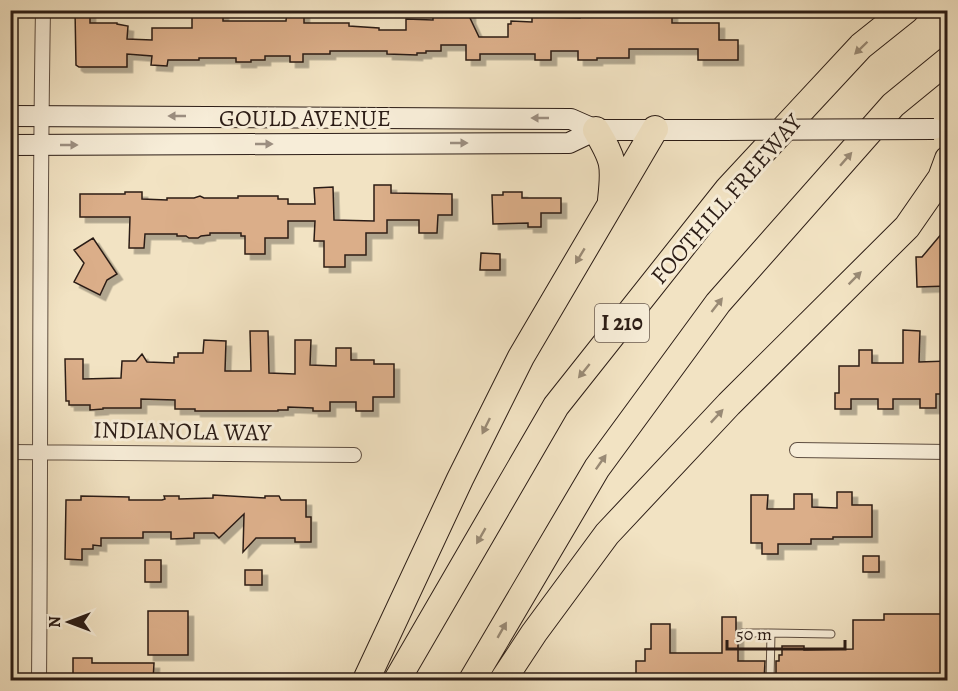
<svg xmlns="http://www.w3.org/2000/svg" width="958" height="691" font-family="Alegreya,serif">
	<defs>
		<filter id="shadow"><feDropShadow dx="5.5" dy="5.5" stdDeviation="0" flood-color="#0004"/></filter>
	</defs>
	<rect width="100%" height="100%" fill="#f2e3c3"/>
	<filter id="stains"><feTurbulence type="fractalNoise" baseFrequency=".00333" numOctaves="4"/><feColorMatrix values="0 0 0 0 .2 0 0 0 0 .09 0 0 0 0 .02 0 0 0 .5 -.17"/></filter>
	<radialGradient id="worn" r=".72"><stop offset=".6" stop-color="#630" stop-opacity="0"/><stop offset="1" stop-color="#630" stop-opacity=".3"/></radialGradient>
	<path fill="#dbae89" stroke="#2c1d16" stroke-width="1.5" filter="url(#shadow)" d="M75,10H90V23H117V24L128,26L127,39L152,40V28H192V15H205V10H223V21H286L287,10H304V23H349V26L379,28V30H406V19L433,20V11L470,10V18L479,37H508V24H511V21L532,22V10H547V17L580,18V14H633V13H653V10H672V23H719V40H738V60H698V49H629V58H597V60H578V51H551V60H535V54H480V60H466V45H441V51H426V53H417V55L387,54V51H330V54H303V62H290V56H265V60H251V62H236V58H199V60H168L167,66L151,65L152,56L127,54V67H79L76,65Z
		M374,185H391V193L452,194V215H438L437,233H419V220H387V233H366V255H345V267H324V241H314L315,221H288V238H265V254H245V236H241V233H210V235L201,236L198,238H189L186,236H177V234H145L144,248H129L130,217H80V194H125V192H142V199L167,200V198H194L200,196L204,198H238V196H278V199H288V204H315L314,188L333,187L334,220L374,221Z
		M503,192H522V198H561V213H541V227H528V223L493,224L492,195H503Z
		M948,226V286L917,287L916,257H922Z
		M93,238L117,274L107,280L100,295L74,282L84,263L74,250Z
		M481,253L500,254V270H480Z
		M903,330L920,331L919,362L948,361V394H936V408H920V399H893V409H878V399H851V409H835V393H839V366H859V350H872V363H903Z
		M250,331H268L269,373L295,374V340H311L310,365L336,366V348H351V360H374V364H394V397H373V411H356V402H330V411H313V408L288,407V410H278V411H195V409H175V400L141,399V408H103V409L90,410V405H69V401H66L65,359H83V379L121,378L122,361H136L142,354L147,362L174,363V357H178V353H203L204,340L226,341L225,371H251Z
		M837,492H852V505H872V537H833V539H811V544H778V554H762V543H751V495H768L767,509H794V494H812V507L837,508Z
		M213,495L265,498V496H279L281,500H306V517H311V542H295V538H256L243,552L244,514L219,538L214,533H194V538L171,539V532H143V538H101V546L93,545V549H82V560L65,559L66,500H81V496L129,497V500H162L165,499L164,496H179V499L213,498Z
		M863,556H879V572H863Z
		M145,560H161V582H145Z
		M245,570H262V585H245Z
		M148,611H188V655H148Z
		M884,614H948V681H776V661H779V655H782V646H804V650L853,649V620H884Z
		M722,617H736V636H738V661H765L764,681H636V661H645V649H651V624H670V653H722Z
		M73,658H92V663H154L153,681H93V676H73Z"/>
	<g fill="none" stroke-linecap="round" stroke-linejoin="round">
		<defs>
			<path id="lane" d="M743,633H771
				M770,680L771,633L831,634"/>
			<path id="street" d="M797,450L948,452
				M10,452L354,455
				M39,680C41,457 39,234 43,10"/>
			<path id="secondary" d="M10,116L571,119L596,130H724
				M10,145L569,143L596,130"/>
			<path id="highway" d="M596,130C614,160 615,165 611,200
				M366,680L460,479L521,357L655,129
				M397,680L556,406L728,189L861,46L906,10
				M472,680L597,468L718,303L893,105L948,60
				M503,680L534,633L607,534L729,404L907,227L941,178L948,159"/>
		</defs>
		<use href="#lane" stroke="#5e4e41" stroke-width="9"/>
		<use href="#street" stroke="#5e4e41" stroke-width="16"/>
		<use href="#secondary" stroke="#2c1d16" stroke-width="22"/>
		<use href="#highway" stroke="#2c1d16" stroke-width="28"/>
		<use href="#lane" stroke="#f7edd8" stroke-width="7"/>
		<use href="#street" stroke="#f7edd8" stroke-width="14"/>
		<use href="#secondary" stroke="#f7edd8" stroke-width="20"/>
		<use href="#highway" stroke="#f2e3c3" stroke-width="26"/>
		<defs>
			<path id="secondary-bridge" d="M724,130L934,129"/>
		</defs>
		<use href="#secondary-bridge" stroke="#2c1d16" stroke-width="22" stroke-linecap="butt"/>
		<use href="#secondary-bridge" stroke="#f7edd8" stroke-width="20"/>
	</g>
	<defs><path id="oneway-solid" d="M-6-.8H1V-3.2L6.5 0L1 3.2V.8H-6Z" transform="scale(1.5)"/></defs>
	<g fill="#998a75">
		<use href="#oneway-solid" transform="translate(861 48) rotate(136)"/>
		<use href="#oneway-solid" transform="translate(846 159) rotate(-49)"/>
		<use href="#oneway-solid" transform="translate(580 256) rotate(121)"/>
		<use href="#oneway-solid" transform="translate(855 278) rotate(-45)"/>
		<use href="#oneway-solid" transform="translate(717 305) rotate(-52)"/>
		<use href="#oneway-solid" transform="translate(584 371) rotate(129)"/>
		<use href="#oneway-solid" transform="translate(717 416) rotate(-47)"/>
		<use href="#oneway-solid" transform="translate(486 426) rotate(116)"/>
		<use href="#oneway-solid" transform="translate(601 462) rotate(-55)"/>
		<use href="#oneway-solid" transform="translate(481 536) rotate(120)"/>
		<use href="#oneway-solid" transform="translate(502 630) rotate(-60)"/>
	</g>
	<g fill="#9c8f81">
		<use href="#oneway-solid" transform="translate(177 116) rotate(-180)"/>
		<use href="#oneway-solid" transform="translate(540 118) rotate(-180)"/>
		<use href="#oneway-solid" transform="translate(459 143)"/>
		<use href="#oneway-solid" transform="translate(264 144)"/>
		<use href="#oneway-solid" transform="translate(69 145)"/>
	</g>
	<g text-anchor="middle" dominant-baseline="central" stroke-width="6" stroke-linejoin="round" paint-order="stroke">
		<rect fill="#f7edd8" stroke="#695b50" stroke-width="1.5" x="595" y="304" width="54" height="38" rx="4.5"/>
		<g font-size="22" font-weight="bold" fill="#2c1d16">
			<text x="622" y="323">I 210</text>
		</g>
		<g font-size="24" fill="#2c1d16" stroke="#f7edd8">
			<text x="305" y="118">GOULD AVENUE</text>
			<text transform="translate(726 199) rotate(-49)">FOOTHILL FREEWAY</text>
			<text transform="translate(182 431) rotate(1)">INDIANOLA WAY</text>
		</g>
	</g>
	<rect width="958" height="691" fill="none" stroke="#f2e3c3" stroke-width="36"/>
	<rect x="12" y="12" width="934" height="667" fill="none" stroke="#2c1d16" stroke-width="3"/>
	<rect x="18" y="18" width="922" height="655" fill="none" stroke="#2c1d16" stroke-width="1.5"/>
	<g transform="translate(69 622) rotate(270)" stroke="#f7edd8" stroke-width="4.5" paint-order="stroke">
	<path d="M0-4.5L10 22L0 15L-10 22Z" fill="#2c1d16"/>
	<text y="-9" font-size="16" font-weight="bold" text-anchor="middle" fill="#2c1d16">N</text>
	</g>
	<path d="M727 640v9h118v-9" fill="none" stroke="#2c1d16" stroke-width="3"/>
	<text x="736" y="640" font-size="18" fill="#2c1d16" stroke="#f7edd8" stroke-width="4.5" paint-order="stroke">50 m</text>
	<rect width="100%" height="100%" filter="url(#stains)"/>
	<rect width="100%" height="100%" fill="url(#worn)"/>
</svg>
